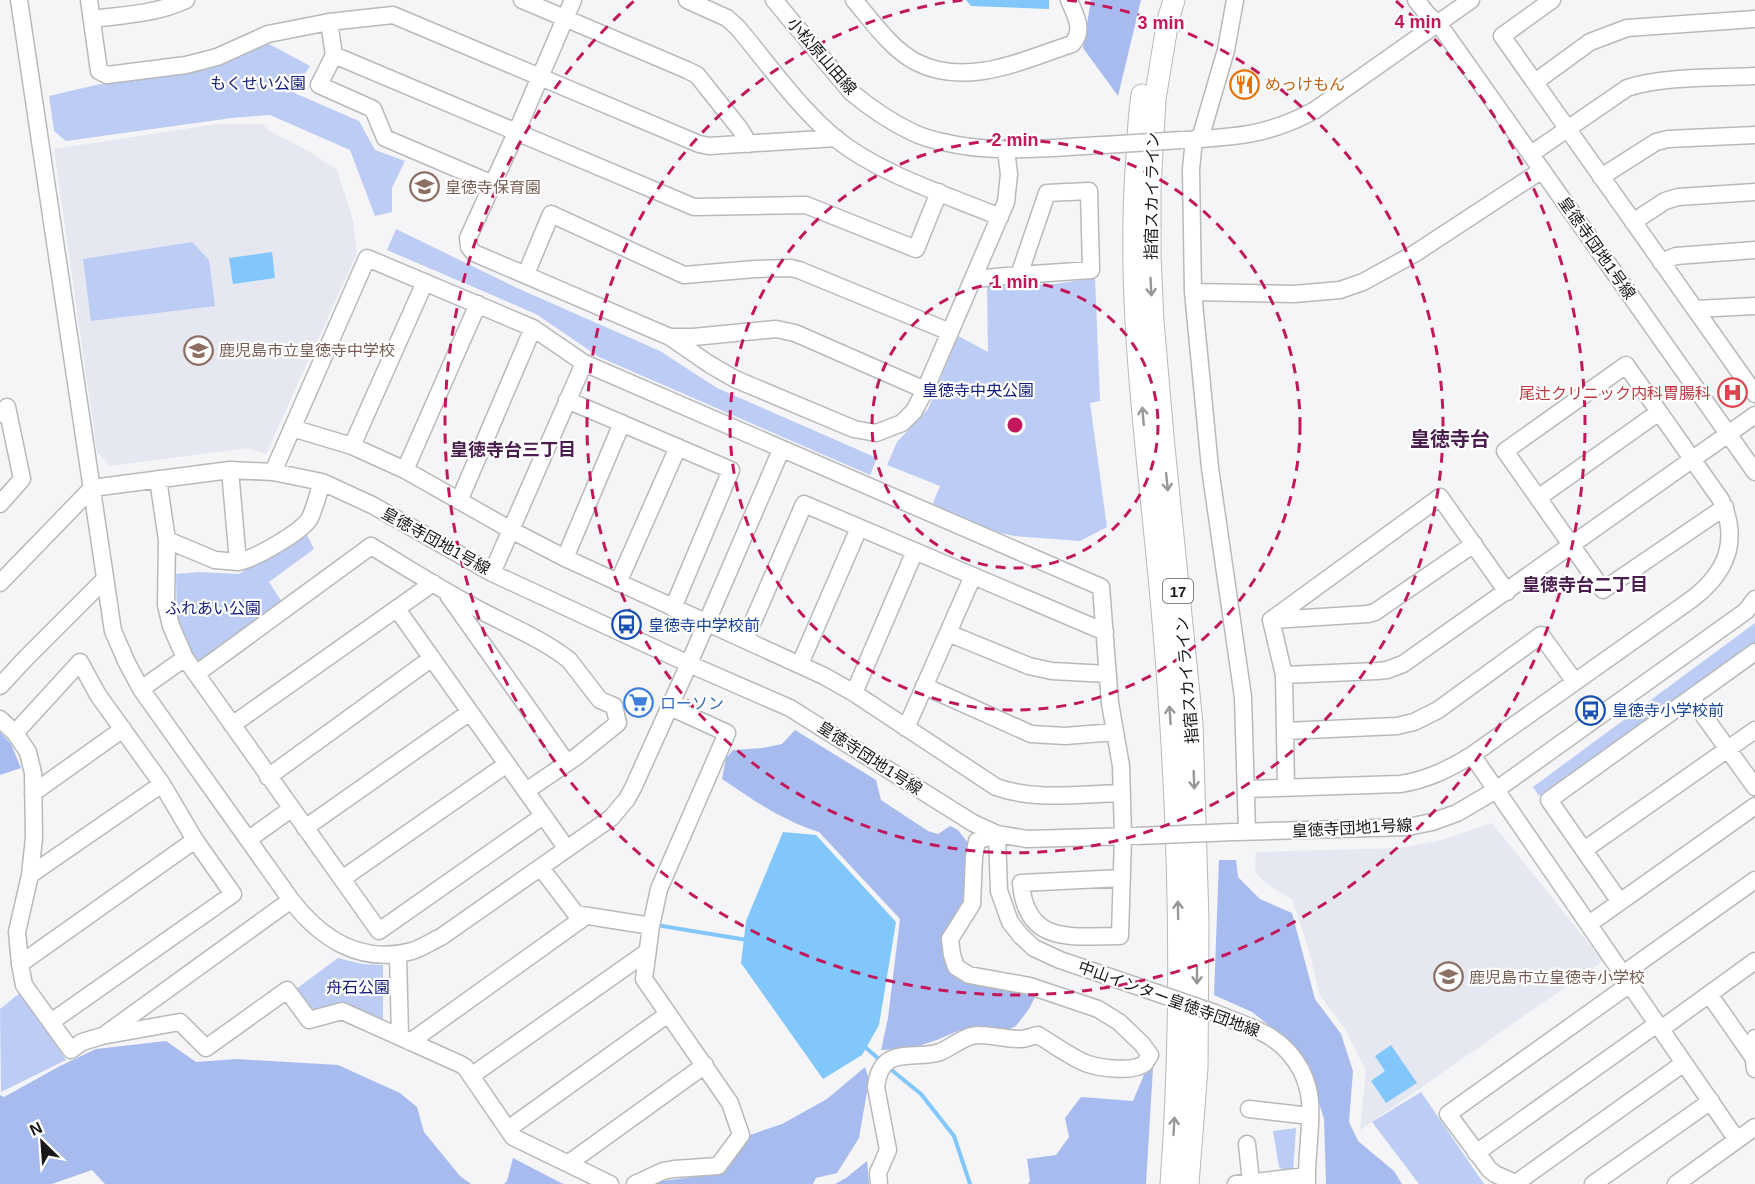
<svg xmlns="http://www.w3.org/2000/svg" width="1755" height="1184" font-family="Helvetica,'Noto Sans JP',sans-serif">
	<rect width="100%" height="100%" fill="#f5f5f7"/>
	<path fill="#e5e8f1" d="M217,124H262L270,131L308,151L337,170L353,220L357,253L266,454L248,448L110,466L97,452L54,149Z
		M1492,823L1603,961L1360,1130L1366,1071L1345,1029L1319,994L1310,953L1292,899L1268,885L1255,872L1256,852L1400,848L1442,840Z"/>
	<path fill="#bcccf4" d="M269,44L310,66L292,92L359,121L375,150L405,161L392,188V212L375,216L350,150L270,115L232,118L66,141L54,131L49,96L96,85L213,66Z
		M396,229L517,288L660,351L717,388L877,458L870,475L599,357L536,314L387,250Z
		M192,242L209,260L215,306L91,321L83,259Z
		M1095,278L1100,401L1090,403L1107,527L1080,541L1014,536L970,526L931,508L940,486L887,465L897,442L928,409L958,336L988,352L987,286L1055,284Z
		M306,533L314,549L269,582L284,605L198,662L182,639L177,624L176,574L199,572L239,574Z
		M1755,623V645L1539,796L1533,787Z
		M338,958L362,964L383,965V1021L312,1011L296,989Z
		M21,992L66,1060L1,1092L0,1009Z
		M1421,1092L1484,1184H1419L1372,1122Z
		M1296,1128L1293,1174H1288L1279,1167L1273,1131Z"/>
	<path fill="#a8bbef" d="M1091,0H1141L1118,96L1083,48Z
		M795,730L876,780L881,800L928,831L938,834L950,826L958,830L968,843L964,903L945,935L944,961L962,982L995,985L1036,995L1029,1009L1016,1026L1001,1033L960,1030L937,1040L909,1049L881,1050L888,1018L900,919L819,832C783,821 753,800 722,779L726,758L733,750L763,748L782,744Z
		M0,732L11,744L21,768L0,775Z
		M1219,860H1236L1238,877L1260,899L1292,913L1315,999L1341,1034L1353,1071L1349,1122L1358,1141L1394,1171L1402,1184H1326L1324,1119L1308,1068L1289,1041L1252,1012L1214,995Z
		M166,1041L196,1062L237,1059L338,1065L400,1093L417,1107L424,1132L460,1176L471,1184H105L92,1170L52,1184H0V1095L4,1097L60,1066L96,1049Z
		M1154,1051L1146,1184H1028L1030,1181L1027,1159L1056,1155L1069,1137L1065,1118L1081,1097L1133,1101Z
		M865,1067L869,1080L859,1138L837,1173L816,1178L813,1184H655L662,1181L723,1173L734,1156L741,1138L782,1124L827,1099Z
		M513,1158L561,1183L564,1184H504L507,1181Z
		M867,1161L869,1184H835L846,1178Z"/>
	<path fill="#82c7fc" d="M966,0H1049V9L971,6Z
		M272,252L275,278L233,284L229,258Z
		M783,832L816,835L896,922L879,1025L862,1055L823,1079L741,963L746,921Z
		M1391,1045L1417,1083L1386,1103L1371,1081L1385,1071L1375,1056Z"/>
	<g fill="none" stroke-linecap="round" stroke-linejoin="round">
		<path stroke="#82c7fc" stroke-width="4" d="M662,926L747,940
			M864,1046L881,1061
			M889,1068L921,1094L954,1136L970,1184"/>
		<defs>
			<path id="minor" d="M19,0L113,631L127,663L141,689L291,900C321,939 361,965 412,951C422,948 432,941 441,937L611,818L627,799L633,788L684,675L781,450
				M89,0L99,71L107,75L186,65L217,57L268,34L329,22L393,15L699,144L709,146L836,138
				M522,0L687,70L697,75L740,129L749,144
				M573,0L516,133L468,238L469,247L474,253L670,337L709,364L735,379L854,429L876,433L902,423L914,411L925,390L1006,202L1009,174L1006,150
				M687,0L727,18L738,28C769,65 798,107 835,138C879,174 947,195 1000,217
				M774,0L851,92C869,107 891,122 912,132C922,137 933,140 943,142C996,155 1051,147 1104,145
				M854,0C872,21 891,49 916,62C967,88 1023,60 1072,44C1085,30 1075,15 1069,0
				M1416,0L1428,15L1438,23L1755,472
				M1552,0L1502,36L1755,394
				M92,19C124,15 156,14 186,0
				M329,22L334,55L694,207L806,205L916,249L939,192
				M334,55L319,85L373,109L385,138L493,184
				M1535,82L1590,42L1627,28L1755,19
				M1194,139L1191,169L1193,292L1210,468L1243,697L1247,832
				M1200,139L1226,50L1235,0
				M1185,140C1236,137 1270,135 1315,110L1471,0
				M1531,154L1627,88C1663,76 1716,78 1755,76
				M1601,177L1656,142L1668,139L1755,135
				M1633,222L1665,201L1678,197L1755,192
				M1661,262L1676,256L1755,250
				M526,274L551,214L684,275L755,269L791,268L799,270L950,332
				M973,279L1019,275L1047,193L1089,191L1091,270L1019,275
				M1193,292L1294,294L1340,290L1363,282L1414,254L1542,170
				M1695,309L1755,306
				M671,337H693L776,329L795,333L925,390
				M567,400L731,470L673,608
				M0,414L7,407L22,479L0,504
				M292,428L352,446L405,470L511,530L565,558L824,676L854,693L996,787C1035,801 1081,794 1122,793
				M352,446L425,282
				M405,470L478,304
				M273,472L367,258L533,328L584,363L1101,587L1110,703L1121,766L1123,836L1120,936C1073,936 1026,946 1021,883L1122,878
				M158,479L167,540L166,605L171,626L185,658L379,931L543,816
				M1538,498L1659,412
				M459,501L533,328
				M167,540L215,560L238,562L230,470
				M565,558L622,423
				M238,562C254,559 302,532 310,518C315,507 318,494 322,482
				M492,573L584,363
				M0,583L92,488L230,470L273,472L322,482L372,505L492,573L689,664L790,708L973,823L997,834L1027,839L1132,836
				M618,583L678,447
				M448,595L567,763
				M397,609L567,849
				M1272,620L1368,614L1375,612L1474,544
				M948,633L1029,666L1052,671L1108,674
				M745,640L804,504L1105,632
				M800,664L859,528
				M196,674L371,546C406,567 440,589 476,608C507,625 541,638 569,660L600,700L614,706L618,723L576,757L526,791
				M1284,675L1377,671L1387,670L1403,664L1755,415
				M0,686L25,659L105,579
				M924,686L1031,734L1065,736L1115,732
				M141,689L185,658
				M854,693L915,551
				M1691,698L1755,787
				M0,719L15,733L28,752L33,773L34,838L30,875L17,932L20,964L24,985L71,1050L82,1042L102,1036L180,1022L206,1048L287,990L309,1020L342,1011L460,1064L465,1067L513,1137L610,1184
				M232,725L433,583
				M906,728L973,576
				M1285,731L1397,726L1414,722L1438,710L1541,635L1575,682
				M15,733L80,662L98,695L162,784L195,840L233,894L51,1022
				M1472,755L1737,1140
				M268,777L432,658
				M1286,788L1284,675L1271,620L1440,497L1507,592
				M1246,789L1400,784C1427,780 1449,769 1472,755L1692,599C1726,573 1740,541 1721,500L1626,365L1505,451L1603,590L1725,507
				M33,793L123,729
				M305,828L470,712
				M1237,832L1408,827L1432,822L1457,813L1496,790L1746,611L1755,599
				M249,839L291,809
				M1584,850L1755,730
				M541,868L576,914L651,926
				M30,875L162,784
				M342,879L507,764
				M1620,902L1549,800L1755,652
				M1589,924L1755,806
				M398,954L400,1036
				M20,964L195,840
				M1623,974L1755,880
				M1709,994L1753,1057
				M1215,1013C1251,1028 1281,1033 1301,1070C1306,1080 1309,1090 1310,1101C1312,1128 1306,1156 1307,1184
				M1661,1029L1755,961
				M107,1033L291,900
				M1755,1038L1753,1053L1755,1069
				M410,1042L586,916
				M471,1076L647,952
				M1249,1109L1310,1116
				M508,1129L668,1014
				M1247,1144L1251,1182
				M1476,1153L1657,1024
				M569,1163L705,1065
				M1516,1183L1684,1063
				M635,1184L663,1171L674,1169L718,1166L741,1135L730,1103L644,979L651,926L659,889L727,733L670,707
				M879,1184L878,1173L888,1150L876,1087C881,1043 915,1061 940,1052C952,1047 965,1035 978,1035C992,1035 1006,1039 1020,1039C1026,1039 1032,1036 1038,1035C1051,1043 1075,1060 1088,1064C1101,1068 1134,1073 1145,1063C1146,1061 1149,1057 1150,1055L1142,1044L1119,1022L1098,1009L1030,986L969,975L956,967L952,955L950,939L972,904L974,857L977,841L997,834L999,891L1010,922L1021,936L1034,948L1060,960L1157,993
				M1236,1184L1307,1176
				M1518,1184L1495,1174L1489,1169L1448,1114L1630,984
				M1593,1184L1711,1101
				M1676,1184L1755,1127"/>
			<path id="major" d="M1174,0L1168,20L1155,99L1150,188V256L1153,321L1163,437L1192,724L1198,921L1197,1068L1188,1184
				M1142,95C1139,115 1138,135 1137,155C1125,307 1149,458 1162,609C1179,800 1185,993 1171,1184"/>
		</defs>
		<use href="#minor" stroke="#b8b9ba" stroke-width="19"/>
		<use href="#major" stroke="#b8b9ba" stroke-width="23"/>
		<use href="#minor" stroke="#fff" stroke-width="16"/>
		<use href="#major" stroke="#fff" stroke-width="21"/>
		<defs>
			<path id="minor-bridge" d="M1104,145L1182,140
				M1136,836L1234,832
				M1157,993L1215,1013"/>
		</defs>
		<use href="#minor-bridge" stroke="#b8b9ba" stroke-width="19" stroke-linecap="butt"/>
		<use href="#minor-bridge" stroke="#fff" stroke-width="16"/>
	</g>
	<defs><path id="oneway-shaft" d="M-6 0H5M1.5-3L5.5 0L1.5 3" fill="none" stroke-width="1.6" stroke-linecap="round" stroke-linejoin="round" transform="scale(1.5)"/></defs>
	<g stroke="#979797">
		<use href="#oneway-shaft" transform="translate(1151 287) rotate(87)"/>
		<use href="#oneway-shaft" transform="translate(1143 416) rotate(-95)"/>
		<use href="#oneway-shaft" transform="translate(1167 482) rotate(84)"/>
		<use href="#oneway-shaft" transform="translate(1170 715) rotate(-94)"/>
		<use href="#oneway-shaft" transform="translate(1194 780) rotate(88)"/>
		<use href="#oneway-shaft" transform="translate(1178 910) rotate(-91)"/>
		<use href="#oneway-shaft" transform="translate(1197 975) rotate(90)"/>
		<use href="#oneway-shaft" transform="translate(1174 1126) rotate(-87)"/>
	</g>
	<g fill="none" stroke="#c2185b" stroke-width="3" stroke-dasharray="10 8">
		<circle cx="1015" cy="425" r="143"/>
		<circle cx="1015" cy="425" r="285"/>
		<path d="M1067 0A428 428 0 1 1 963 0"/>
		<path d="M1396 1A570 570 0 1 1 634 1"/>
	</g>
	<defs>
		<symbol id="restaurant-ring" viewBox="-11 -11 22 22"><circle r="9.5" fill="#fff" stroke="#e8710a" stroke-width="1.5"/><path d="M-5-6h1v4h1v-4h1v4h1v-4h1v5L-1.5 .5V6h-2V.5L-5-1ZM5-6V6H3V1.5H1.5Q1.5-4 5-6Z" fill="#e8710a"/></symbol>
		<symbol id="school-ring" viewBox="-11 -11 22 22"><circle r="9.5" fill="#fff" stroke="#8d6e63" stroke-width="1.5"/><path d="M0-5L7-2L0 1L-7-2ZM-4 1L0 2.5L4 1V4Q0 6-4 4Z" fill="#8d6e63"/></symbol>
		<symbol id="hospital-ring" viewBox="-11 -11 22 22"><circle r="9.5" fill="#fff" stroke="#e0444e" stroke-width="1.5"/><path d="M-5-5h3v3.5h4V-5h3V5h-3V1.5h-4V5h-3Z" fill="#e0444e"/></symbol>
		<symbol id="bus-ring" viewBox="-11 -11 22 22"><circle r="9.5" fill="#fff" stroke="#1a4fb4" stroke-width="1.5"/><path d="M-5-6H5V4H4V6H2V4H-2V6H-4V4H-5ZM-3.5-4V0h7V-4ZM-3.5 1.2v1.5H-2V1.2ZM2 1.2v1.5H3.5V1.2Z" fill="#1a4fb4"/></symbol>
		<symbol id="supermarket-ring" viewBox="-11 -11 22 22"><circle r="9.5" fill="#fff" stroke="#3f7fe0" stroke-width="1.5"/><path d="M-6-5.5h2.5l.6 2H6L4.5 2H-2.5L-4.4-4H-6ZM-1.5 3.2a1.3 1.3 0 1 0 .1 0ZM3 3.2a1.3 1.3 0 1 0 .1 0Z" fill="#3f7fe0"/></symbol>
	</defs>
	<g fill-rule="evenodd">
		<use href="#restaurant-ring" x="1228" y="68" width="33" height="33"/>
		<use href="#school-ring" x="408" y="170" width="33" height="33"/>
		<use href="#school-ring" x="182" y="334" width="33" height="33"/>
		<use href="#hospital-ring" x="1716" y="376" width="33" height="33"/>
		<use href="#bus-ring" x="610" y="608" width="33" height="33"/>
		<use href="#supermarket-ring" x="622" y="686" width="33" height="33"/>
		<use href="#bus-ring" x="1574" y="694" width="33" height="33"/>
		<use href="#school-ring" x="1432" y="960" width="33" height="33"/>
	</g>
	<g text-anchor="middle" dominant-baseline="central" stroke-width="4.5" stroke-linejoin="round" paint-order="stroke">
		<rect fill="#fff" stroke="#5d5d5d" stroke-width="1.5" x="1163" y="579" width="30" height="24" rx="4.5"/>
		<g font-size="15" font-weight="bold" fill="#171718">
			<text x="1178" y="591">17</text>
		</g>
		<g font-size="16" fill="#171718" stroke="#fff">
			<text transform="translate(822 56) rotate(49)">小松原山田線</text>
			<text transform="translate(1152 196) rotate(-89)">指宿スカイライン</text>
			<text transform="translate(1597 248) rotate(55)">皇徳寺団地1号線</text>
			<text transform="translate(436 541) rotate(29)">皇徳寺団地1号線</text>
			<text transform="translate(1187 680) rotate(-95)">指宿スカイライン</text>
			<text transform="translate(870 758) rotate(33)">皇徳寺団地1号線</text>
			<text transform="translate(1352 828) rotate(-3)">皇徳寺団地1号線</text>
			<text transform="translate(1169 999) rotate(20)">中山インター皇徳寺団地線</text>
		</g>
		<g font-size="16" fill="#121c7c" stroke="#fff">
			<text x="258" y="83">もくせい公園</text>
			<text x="978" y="390">皇徳寺中央公園</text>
			<text x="213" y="608">ふれあい公園</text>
			<text x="358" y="987">舟石公園</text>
		</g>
		<g font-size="16" fill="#c56008" stroke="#fff" text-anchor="start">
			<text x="1265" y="84">めっけもん</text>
		</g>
		<g font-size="16" fill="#785e54" stroke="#fff" text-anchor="start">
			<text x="445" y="187">皇徳寺保育園</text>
			<text x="219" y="350">鹿児島市立皇徳寺中学校</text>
			<text x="1469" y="977">鹿児島市立皇徳寺小学校</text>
		</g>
		<g font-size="16" fill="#be3a42" stroke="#fff" text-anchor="end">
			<text x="1711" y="393">尾辻クリニック内科胃腸科</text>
		</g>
		<g font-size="16" fill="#164399" stroke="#fff" text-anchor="start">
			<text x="648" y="625">皇徳寺中学校前</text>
			<text x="1612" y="710">皇徳寺小学校前</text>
		</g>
		<g font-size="16" fill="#366cbe" stroke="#fff" text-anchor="start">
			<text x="660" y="703">ローソン</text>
		</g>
		<g font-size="18" font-weight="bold" fill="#4b1e50" stroke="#fff">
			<text x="513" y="450">皇徳寺台三丁目</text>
			<text x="1585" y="585">皇徳寺台二丁目</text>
		</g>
		<g font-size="20" font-weight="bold" fill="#4b1e50" stroke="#fff">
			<text x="1450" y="439">皇徳寺台</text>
		</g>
	</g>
	<circle cx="1015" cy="425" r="9" fill="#c2185b" stroke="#fff" stroke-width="3"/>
	<g font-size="18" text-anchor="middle" font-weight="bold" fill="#c2185b" stroke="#fff" stroke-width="4.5" stroke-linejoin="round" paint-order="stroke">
		<text x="1418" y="28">4 min</text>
		<text x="1161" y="29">3 min</text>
		<text x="1015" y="146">2 min</text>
		<text x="1015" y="288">1 min</text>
	</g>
	<g transform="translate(42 1142) rotate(335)" stroke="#ffffff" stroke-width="4.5" paint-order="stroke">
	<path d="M0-4.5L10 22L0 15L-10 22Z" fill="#171718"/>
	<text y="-9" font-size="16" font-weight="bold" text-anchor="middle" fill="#171718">N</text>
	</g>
</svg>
